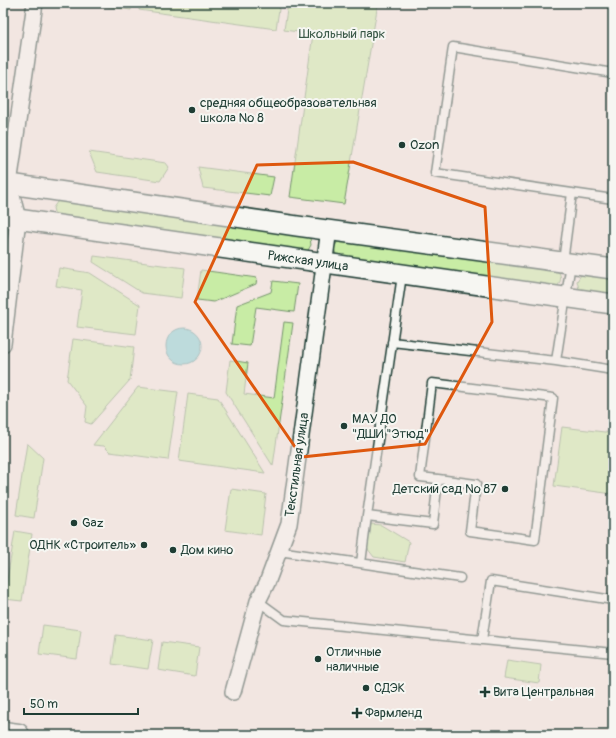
<svg xmlns="http://www.w3.org/2000/svg" width="616" height="738" font-family="Pangolin,sans-serif">
	<rect width="100%" height="100%" fill="#f2e6e1"/>
	<filter id="ink" filterUnits="userSpaceOnUse"><feTurbulence type="fractalNoise" baseFrequency=".025" numOctaves="2"/><feDisplacementMap in="SourceGraphic" scale="8" xChannelSelector="R" yChannelSelector="G"/><feConvolveMatrix kernelMatrix="1 2 1 2 8 2 1 2 1" color-interpolation-filters="sRGB"/></filter>
	<g filter="url(#ink)">
		<path fill="#c8eca5" stroke="#74946c" d="M82,3H132L131,10Z
			M140,3H280L276,29L139,10Z
			M288,3H378L344,204L290,197L313,34L284,30Z
			M89,152L166,163L169,167L160,181L97,172Z
			M198,167L274,177L270,196L203,188Z
			M61,200L307,235L310,238L311,245L307,252L55,216L53,208L57,202Z
			M338,241L556,269C562,275 562,280 557,287L336,255L334,248Z
			M94,256L185,268L181,298L142,293L93,262Z
			M59,268L90,273L140,305L136,334L77,327L82,290L56,286Z
			M201,270L257,278L256,284L214,302L197,300Z
			M585,273L613,276V297L582,292L579,289L577,281L581,275Z
			M273,281L298,284L294,312L256,307L250,346L232,344L237,305L271,292Z
			M284,322L293,323L273,466L226,392L230,360L248,363L244,394L274,398Z
			M73,339L134,347L130,380L91,424L85,422L87,406L67,380Z
			M138,387L178,392L168,460L110,452L104,446L93,445Z
			M188,394L218,398L265,473L179,461Z
			M562,427L613,433V494L554,486Z
			M27,443L43,458L34,518L16,515Z
			M231,489L266,494L261,535L225,530Z
			M371,524L381,525L409,542L405,562L374,557L367,548Z
			M15,531L32,534L22,601L4,599Z
			M43,625L81,630L77,659L39,654Z
			M116,635L153,640L148,669L112,664Z
			M162,642L199,647L195,676L158,670Z
			M507,660L541,665L539,683L504,678Z"/>
		<path fill="#7dced5" stroke="#579495" d="M166 346a18 18 0 1 1 36 0a18 18 0 1 1-36 0Z"/>
		<g fill="none" stroke-linecap="round" stroke-linejoin="round">
			<defs>
				<path id="service" d="M613,73L453,47L435,173L613,199
					M563,262L572,193
					M392,342L556,361L613,370
					M556,361L571,263
					M367,516L402,275
					M279,551L460,578
					M361,563L367,516L433,524L438,479L420,477L432,383L553,398L535,540L470,531L476,484L438,479
					M258,601L284,620L613,653
					M482,640L491,581L613,600"/>
				<path id="minor" d="M3,344L18,219L9,184L35,3
					M233,692L258,601L267,583L289,524L329,229"/>
				<path id="tertiary" d="M3,183L297,226L613,269
					M3,217L613,304"/>
				<path id="primary" d="M3,733L18,735"/>
			</defs>
			<use href="#service" stroke="#1f3d34" stroke-width="11"/>
			<use href="#minor" stroke="#1f3d34" stroke-width="18"/>
			<use href="#tertiary" stroke="#1f3d34" stroke-width="22"/>
			<use href="#primary" stroke="#1f3d34" stroke-width="25"/>
			<use href="#service" stroke="#f6f6f2" stroke-width="8"/>
			<use href="#minor" stroke="#f6f6f2" stroke-width="15"/>
			<use href="#tertiary" stroke="#f6f6f2" stroke-width="19"/>
			<use href="#primary" stroke="#f6f6f2" stroke-width="22"/>
		</g>
	</g>
	<path d="M0 0H616V738H0ZM353,162L485,207L492,322L425,444L302,457L195,302L257,165Z" fill="#f2e6e1" fill-opacity=".55" fill-rule="evenodd"/>
	<path fill="none" stroke="#de580e" stroke-width="3" stroke-linejoin="round" d="M353,162L485,207L492,322L425,444L302,457L195,302L257,165Z"/>
	<g fill="#1f3d34" stroke="#f6f6f2" stroke-width="1.5">
		<circle cx="192" cy="110" r="4"/>
		<circle cx="402" cy="145" r="4"/>
		<circle cx="344" cy="426" r="4"/>
		<circle cx="505" cy="489" r="4"/>
		<circle cx="74" cy="523" r="4"/>
		<circle cx="144" cy="545" r="4"/>
		<circle cx="173" cy="550" r="4"/>
		<circle cx="318" cy="659" r="4"/>
		<circle cx="366" cy="688" r="4"/>
		<path d="M483 686h4v4h4v4h-4v4h-4v-4h-4v-4h4z"/>
		<path d="M355 707h4v4h4v4h-4v4h-4v-4h-4v-4h4z"/>
	</g>
	<g text-anchor="middle" dominant-baseline="central" stroke-width="4" stroke-linejoin="round" paint-order="stroke">
		<g font-size="13" fill="#385745" stroke="#f6f6f2">
			<text x="342" y="34">Школьный парк</text>
		</g>
		<g font-size="13" fill="#1f3d34" stroke="#f6f6f2" text-anchor="start">
			<text x="200" y="103">средняя общеобразовательная<tspan x="200" dy="15">школа № 8</tspan></text>
			<text x="410" y="145">Ozon</text>
			<text x="352" y="419">МАУ ДО<tspan x="352" dy="15">"ДШИ "Этюд"</tspan></text>
			<text x="497" y="489" text-anchor="end">Детский сад № 87</text>
			<text x="82" y="523">Gaz</text>
			<text x="136" y="545" text-anchor="end">ОДНК «Строитель»</text>
			<text x="181" y="550">Дом кино</text>
			<text x="326" y="652">Отличные<tspan x="326" dy="15">наличные</tspan></text>
			<text x="374" y="688">СДЭК</text>
			<text x="493" y="692">Вита Центральная</text>
			<text x="365" y="713">Фармленд</text>
		</g>
		<g font-size="13" fill="#1f3d34" stroke="#f6f6f2">
			<text transform="translate(308 261) rotate(8)">Рижская улица</text>
			<text transform="translate(297 465) rotate(-82)">Текстильная улица</text>
		</g>
	</g>
	<rect width="616" height="738" fill="none" stroke="#f6f6f2" stroke-width="16"/>
	<rect x="8" y="8" width="600" height="722" fill="none" stroke="#1f3d34" stroke-width="1.5" filter="url(#ink)"/>
	<path d="M24 708v6h114v-6" fill="none" stroke="#1f3d34" stroke-width="2"/>
	<text x="30" y="708" font-size="12" fill="#1f3d34" stroke="#f6f6f2" stroke-width="3" paint-order="stroke">50 m</text>
</svg>
